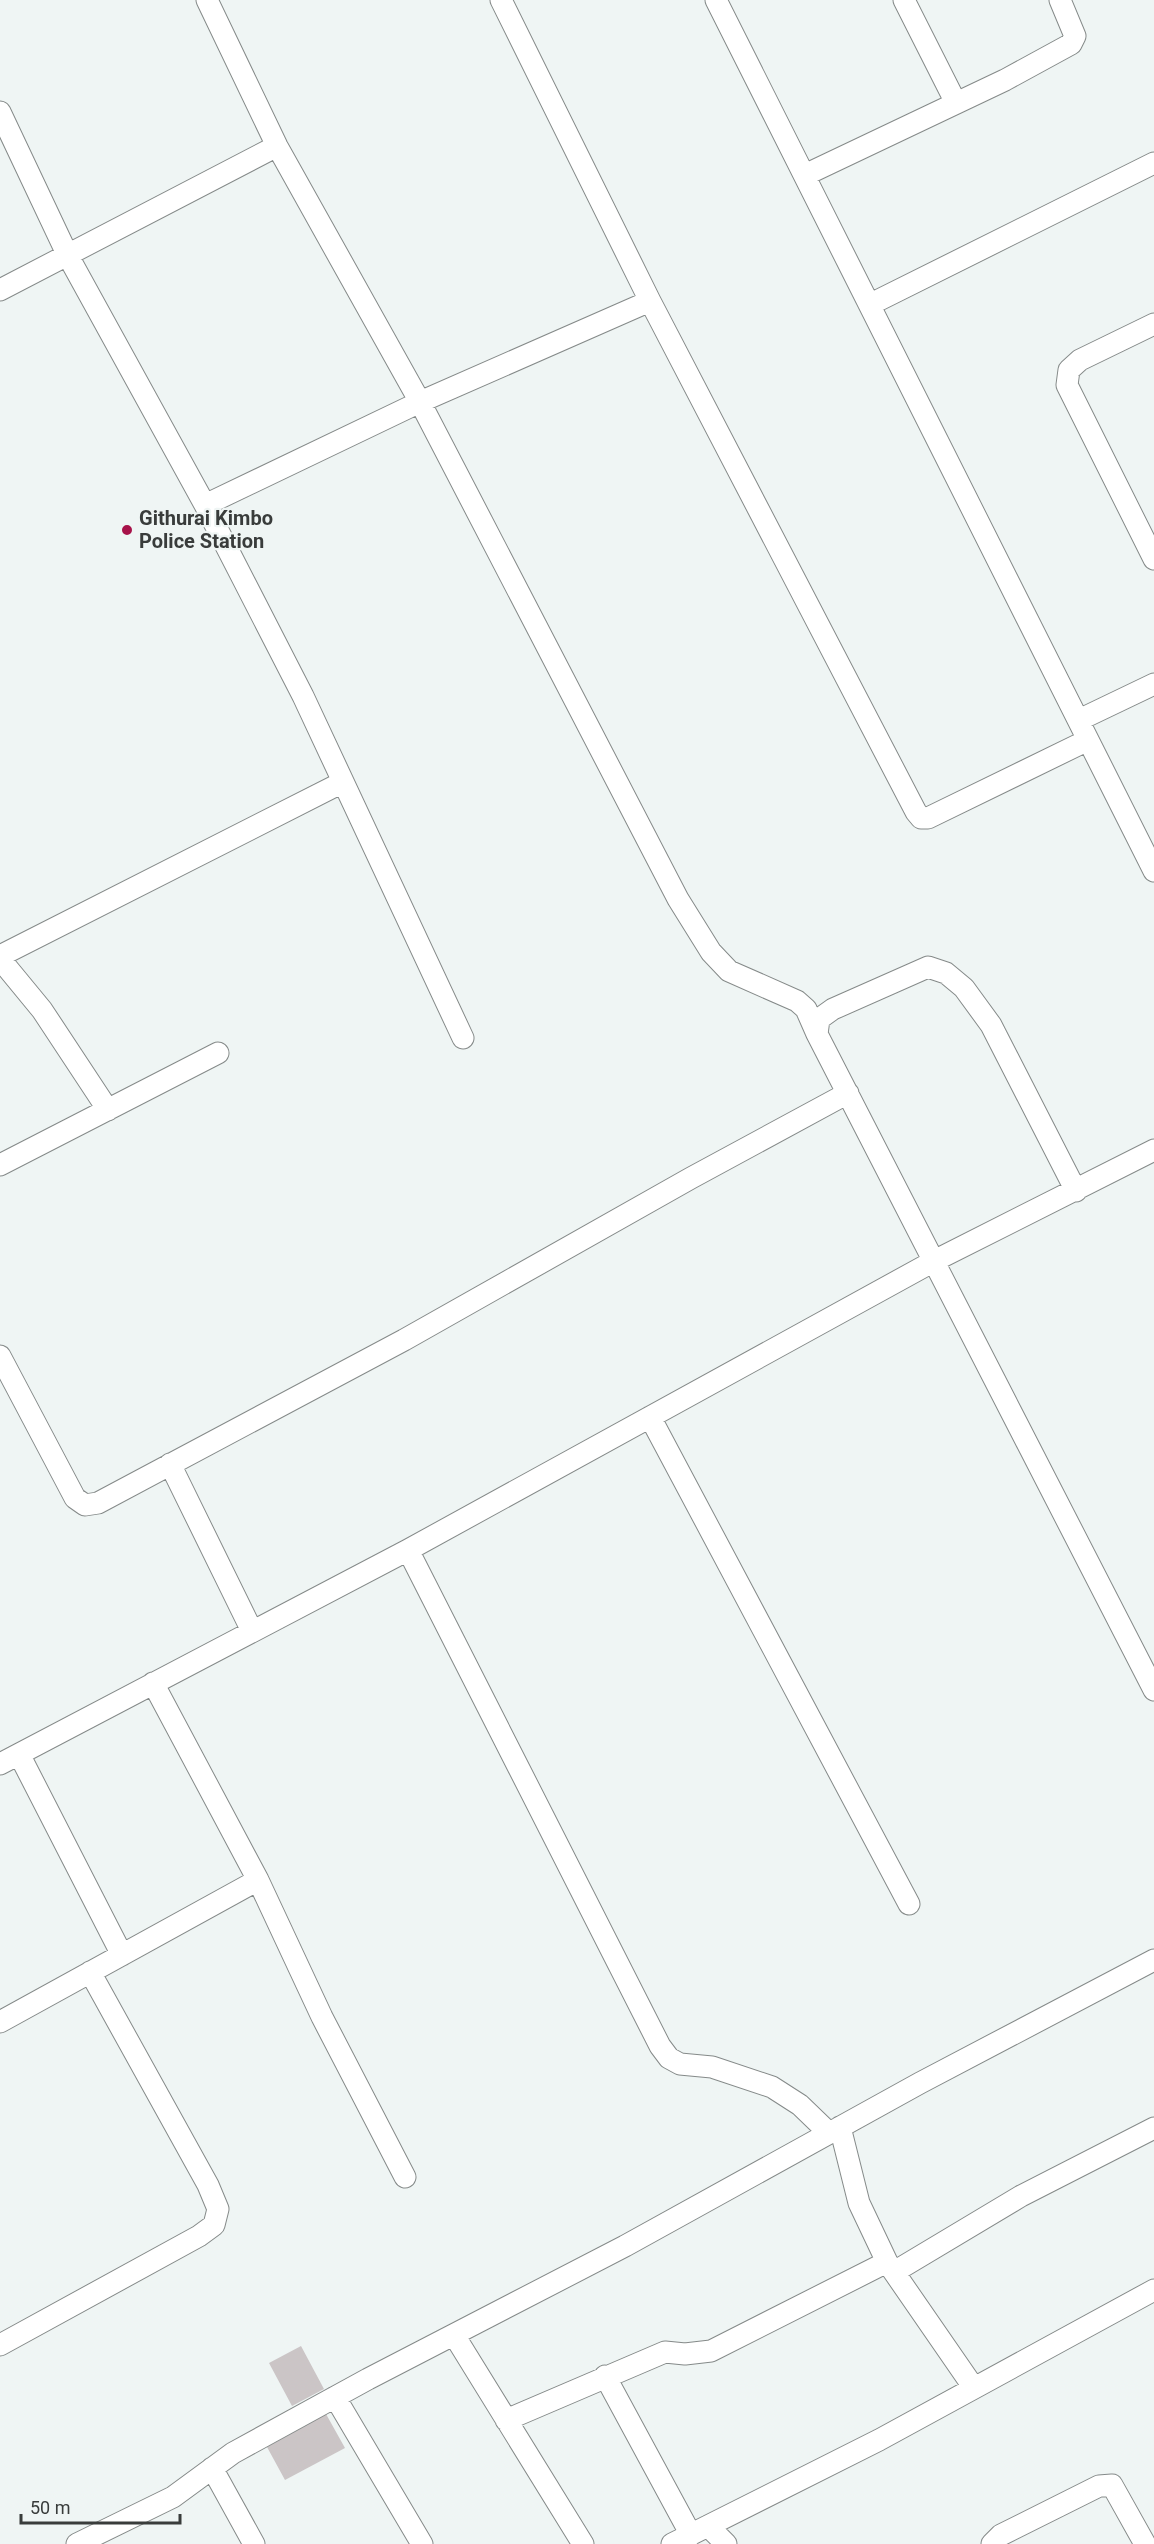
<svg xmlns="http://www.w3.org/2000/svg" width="1154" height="2544" font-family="Roboto,sans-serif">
	<rect width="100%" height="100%" fill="#eff5f4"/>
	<path fill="#cbc5c6" d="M301,2346L324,2389L292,2406L269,2363Z
		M326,2414L345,2448L285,2480L267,2447Z"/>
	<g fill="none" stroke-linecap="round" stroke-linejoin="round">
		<defs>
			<path id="minor" d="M207,0L277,146L420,402L678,899L711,952L729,971L797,1001L806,1009L817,1034
				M501,0L650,301L916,812L921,818H928L1088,740
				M716,0L1154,871
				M904,0L956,103
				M0,112L68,256L205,505L303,696L463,1038
				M805,175L1005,80L1071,44L1075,36L1060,0
				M0,290L277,146
				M871,304L1154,163
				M1154,324L1080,360L1069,370L1067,385L1154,559
				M205,505L420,402L650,301
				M1079,720L1154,684
				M0,956L343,782
				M0,959L42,1010L108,1110
				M0,1165L218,1053
				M1076,1191L991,1025L964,988L946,973L928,967L833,1009L819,1019L817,1034L1154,1690
				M0,1356L75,1498L85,1505L98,1503L404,1340L691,1178L848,1093
				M650,1417L909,1904
				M170,1464L252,1631
				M408,1550L660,2046L669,2058L680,2064L712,2067L772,2087L800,2105L829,2133
				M153,1683L258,1880L322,2017L405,2177
				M19,1754L122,1955
				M0,1764L408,1550L934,1261L1154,1150
				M0,2022L258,1880
				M840,2127L859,2203L887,2262L974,2388
				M894,2272L1021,2196L1154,2128
				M454,2335L583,2544
				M0,2345L199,2236L214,2225L218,2209L208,2185L90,1972
				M605,2376L691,2535
				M335,2397L422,2544
				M506,2420L665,2352L685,2354L711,2351L887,2262
				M212,2468L254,2544
				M708,2526L726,2544
				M77,2544L173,2497L233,2453L368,2379L625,2246L920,2083L1154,1960
				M672,2544L879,2440L1154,2290
				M992,2544L1001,2535L1099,2486L1112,2485L1145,2544"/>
		</defs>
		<use href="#minor" stroke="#858a89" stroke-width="23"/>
		<use href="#minor" stroke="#fff" stroke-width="21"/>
	</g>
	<circle fill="#a71249" stroke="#eff5f4" stroke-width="2" cx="127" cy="530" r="6"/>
	<g text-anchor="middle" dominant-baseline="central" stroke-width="4.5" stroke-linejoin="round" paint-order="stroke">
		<g font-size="20" font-weight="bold" fill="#393c3b" stroke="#eff5f4" text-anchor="start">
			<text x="139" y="518">Githurai Kimbo<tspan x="139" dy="23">Police Station</tspan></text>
		</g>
	</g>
	<path d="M21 2514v9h159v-9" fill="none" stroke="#393c3b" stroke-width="3"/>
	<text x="30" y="2514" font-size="18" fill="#393c3b" stroke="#eff5f4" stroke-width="4.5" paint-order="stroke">50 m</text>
</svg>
